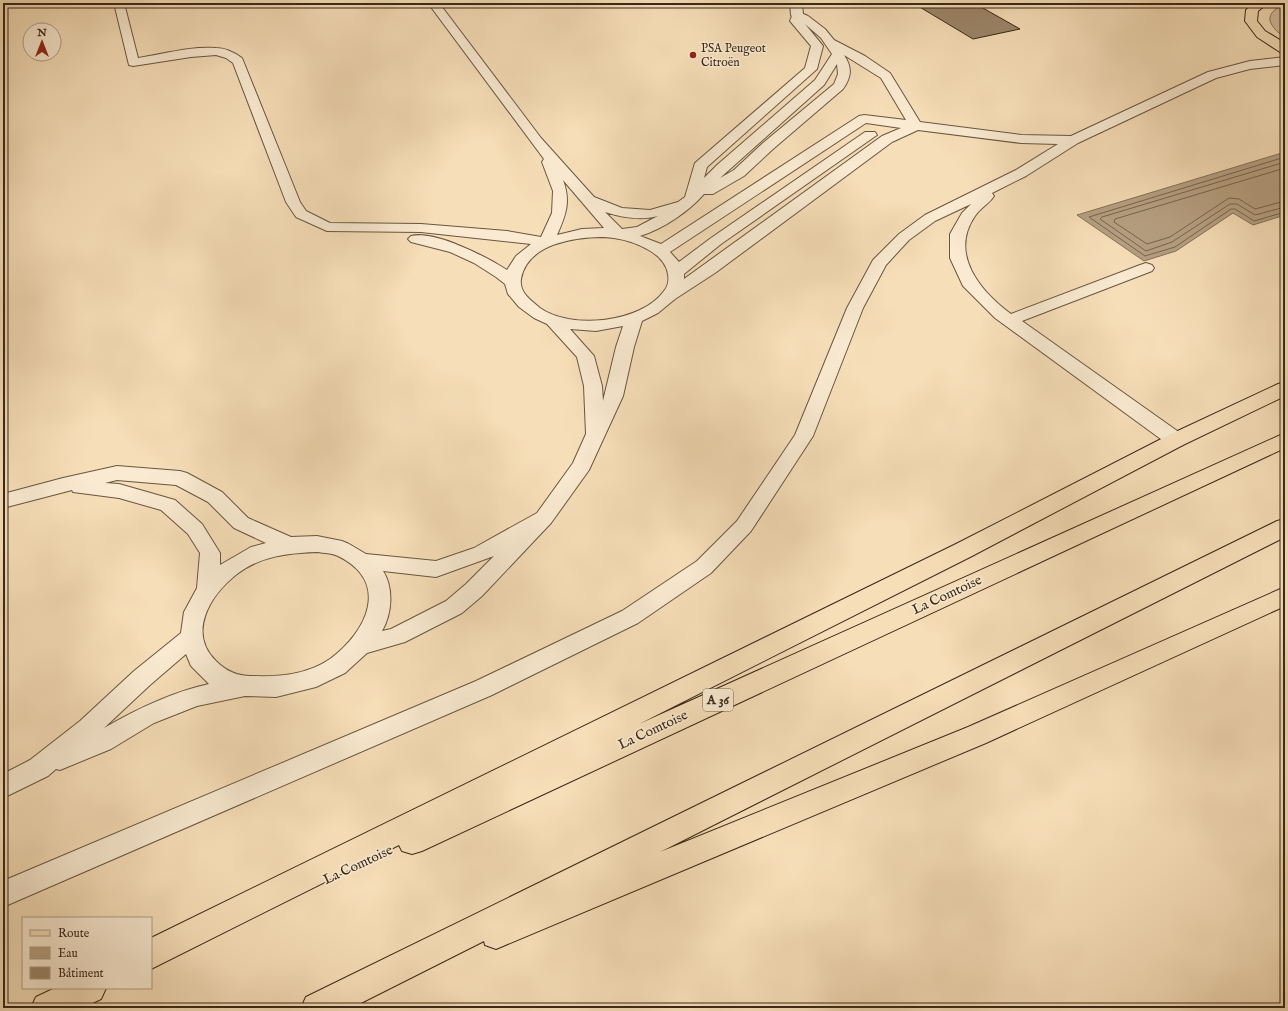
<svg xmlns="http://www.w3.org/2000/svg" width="1288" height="1011" font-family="'IM FELL English',serif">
	<rect width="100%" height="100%" fill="#f6deb8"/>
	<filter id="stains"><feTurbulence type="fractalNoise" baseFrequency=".005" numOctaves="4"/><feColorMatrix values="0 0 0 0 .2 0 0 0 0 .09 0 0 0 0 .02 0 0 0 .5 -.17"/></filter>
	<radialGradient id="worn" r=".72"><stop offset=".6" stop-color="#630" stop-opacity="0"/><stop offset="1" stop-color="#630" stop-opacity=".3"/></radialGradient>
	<path fill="#d6bf9d" stroke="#88745a" d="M1285,4V38C1268,25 1262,14 1285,4Z"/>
	<path fill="#b6a082" stroke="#847058" d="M1285,152V215L1253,225L1233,213L1176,251L1144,261L1077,215Z"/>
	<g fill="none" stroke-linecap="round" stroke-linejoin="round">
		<path stroke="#78644d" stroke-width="1" d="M1285,157L1089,217L1145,256L1175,247L1231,209H1235L1254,221L1285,212
			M1285,162L1102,217L1100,219L1146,251L1172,242L1230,204H1237L1255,215L1285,207
			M1285,168L1115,219L1114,222L1147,244L1170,237L1229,198L1239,199L1255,209L1285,201"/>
	</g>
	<path fill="#9c876b" stroke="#3a2818" d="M913,3H974L1020,29L973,39Z"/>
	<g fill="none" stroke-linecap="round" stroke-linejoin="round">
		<defs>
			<path id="service" d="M114,3H124L138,58C163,54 191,46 216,48C226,48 235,53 242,58L300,202L306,211L330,223L421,224L507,231L541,237L552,213L553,191L542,162L544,159L428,3H439L541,138L594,197L622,208L650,210L678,202L685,197L695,163L805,68L811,46L790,21L793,13H801L808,16L825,29L834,40L865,56L890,73L920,122L1021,135L1071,136L1208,72L1250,61L1285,57V65L1250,69L1216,78L1078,143L1026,176L992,193L994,196C989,204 980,208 975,216C949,254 980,291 1011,314L1140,265L1146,263L1152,265L1154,268L1152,271L1022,321L1183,435L1185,440L1183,445L1176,446L1169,445L995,318L963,286L950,258V234L962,213L971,204L935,221L909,240L886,265L863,308L813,436L751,531L711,573L638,623L492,695L3,907V881L476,681L622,611L697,561L737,521L795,435L847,308L873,260L899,234L925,215L1016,170L1058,144L1021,143L918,130L892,142L715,273L675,299L658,313L642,321L634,347L623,396L589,470L551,523L482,596L462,613L405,642L367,653L345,673L316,687L276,697L245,696L197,706L154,723L111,749L60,770L56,769L48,776L3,798V774L30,760L80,721L134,671L181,633L184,612L197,588L200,553L188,534L161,510L119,498L73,492L72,490L3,508V494L63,478L117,466L180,471L187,473L222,492L248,518L291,537L317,536L342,541L349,544L366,554L436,561L474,548L537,513L573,463L586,434L584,386L577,357L547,324L534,318L519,307L508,294L505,284L496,277L474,263L450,252L411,242L408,239L411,236C435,230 487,257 507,270L516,256L531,244L421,232L327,231L296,217L286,202L233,63L226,58L216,55L191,57L133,66L129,65ZM805,24L821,38L832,54L815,80L717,165L704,178L707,167L817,69L823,46ZM844,55L881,78L906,120L864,115L859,116L661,244L640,236C663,229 688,212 704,194H713L744,176L773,149L843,89C852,76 852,67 844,55ZM837,64L838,74L834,84L763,143L734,170L720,178L824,85ZM866,123L901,128L882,136L684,279V274L721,244L877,135L875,132H865L711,238L679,262L670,252ZM563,180L604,228L582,229L557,235C566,215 571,201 563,180ZM605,212C621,217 640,221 658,216L637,227L622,229ZM604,237C625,238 664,249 668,274C669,280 668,287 664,291C641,323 571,330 540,308C531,300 519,293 521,279C527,244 574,237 604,237ZM623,326L616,347L603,401L602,386L594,356L570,329L596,331ZM117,480L176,485L208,502L234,528L266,543L251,547L220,565V553L202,524L175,500L119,484L105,483ZM317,552C324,553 332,553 338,556C391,582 367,632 330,659C307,675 278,677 251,676C237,676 226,671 216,661C187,633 210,595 237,574C260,556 289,553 317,552ZM494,556L466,584L446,601L391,629L382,631C392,614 394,588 383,571L436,577ZM186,654L191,666L209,684C172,692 137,709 104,728L150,685Z"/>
			<path id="minor" d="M790,3H802L803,15L801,18H793L791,15Z"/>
			<path id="primary" d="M1254,3H1268L1258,11L1257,21L1265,31L1285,43V53L1280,52L1257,37L1245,21L1246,10Z"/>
			<path id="motorway" d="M1285,382V396L1183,445L972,556L639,724L1285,433V448L422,851L412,854L402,851L399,845L151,969V938L956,544L1169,435L1278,384Z
				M1285,519V537L660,852L968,727L1285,587V606L986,743L496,949L485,945L484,941L351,1008H301L306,997L1277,521Z
				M55,988H106L101,999L82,1008H31L36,997Z"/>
		</defs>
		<use href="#service" stroke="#695640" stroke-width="2"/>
		<use href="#minor" stroke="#695640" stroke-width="2"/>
		<use href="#primary" stroke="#3a2818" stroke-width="2"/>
		<use href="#motorway" stroke="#3a2818" stroke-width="2"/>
		<use href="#service" fill="#f9ead1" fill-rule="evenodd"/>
		<use href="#minor" fill="#f9ead1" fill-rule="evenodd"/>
		<use href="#primary" fill="#f6deb8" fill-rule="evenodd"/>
		<use href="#motorway" fill="#f6deb8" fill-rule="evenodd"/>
	</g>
	<circle fill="#8f2418" stroke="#f9ead1" stroke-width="1.5" cx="693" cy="55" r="4"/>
	<g text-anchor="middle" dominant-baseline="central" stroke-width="3" stroke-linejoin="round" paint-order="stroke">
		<g font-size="12" fill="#3a2818" stroke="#f9ead1" text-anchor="start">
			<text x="701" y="48">PSA Peugeot<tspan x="701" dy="14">Citroën</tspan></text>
		</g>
		<rect fill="#f9ead1" stroke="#736250" stroke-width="1" x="703" y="689" width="30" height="22" rx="3"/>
		<g font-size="13" font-weight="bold" fill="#3a2818">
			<text x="718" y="700">A 36</text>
		</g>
		<g font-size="14" fill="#3a2818" stroke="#f9ead1">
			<text transform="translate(947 595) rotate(-25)">La Comtoise</text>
			<text transform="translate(653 730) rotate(-25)">La Comtoise</text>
			<text transform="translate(358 865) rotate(-25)">La Comtoise</text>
		</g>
	</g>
	<rect width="1288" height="1011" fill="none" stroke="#f6deb8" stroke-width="16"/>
	<rect x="4" y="4" width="1280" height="1003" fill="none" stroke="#3a2818" stroke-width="2"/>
	<rect x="8" y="8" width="1272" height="995" fill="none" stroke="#3a2818"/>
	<rect x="22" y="917" width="130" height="72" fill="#f9ead1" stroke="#ad9c87"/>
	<rect x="30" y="930" width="20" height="6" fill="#f6deb8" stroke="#ad9c87"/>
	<text x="58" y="937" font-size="12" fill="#3a2818">Route</text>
	<rect x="30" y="947" width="20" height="12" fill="#b6a082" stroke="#ad9c87"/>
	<text x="58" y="957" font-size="12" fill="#3a2818">Eau</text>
	<rect x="30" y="967" width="20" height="12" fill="#9c876b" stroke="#ad9c87"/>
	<text x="58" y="977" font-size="12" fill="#3a2818">Bâtiment</text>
	<g transform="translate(42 42)"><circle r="19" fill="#f9ead1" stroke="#ad9c87"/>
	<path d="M0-3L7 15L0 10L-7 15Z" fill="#8f2418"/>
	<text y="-6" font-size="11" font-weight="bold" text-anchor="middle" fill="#3a2818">N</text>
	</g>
	<rect width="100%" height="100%" filter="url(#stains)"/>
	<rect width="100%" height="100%" fill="url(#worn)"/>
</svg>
